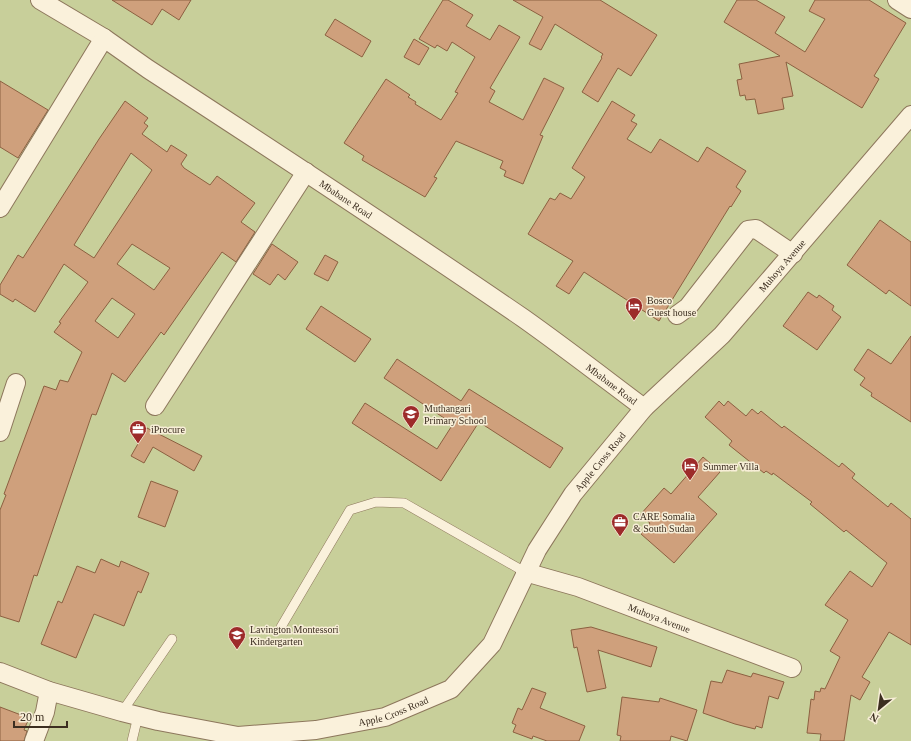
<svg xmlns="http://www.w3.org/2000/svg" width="911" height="741" font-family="Georgia,serif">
	<rect width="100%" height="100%" fill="#f0e5c7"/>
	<path fill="#c8cf9a" d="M0,0H911V741H0Z"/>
	<path fill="#cfa07c" stroke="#8c6041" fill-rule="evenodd" d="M112,0H191L179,20L162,9L152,25Z
		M443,0H448L473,15L466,26L490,40L499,25L520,37L490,88L495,91L489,102L523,120L544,78L564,88L540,135L543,136L523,184L504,176L506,171L500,168L503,161L456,141L434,177L437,178L425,197L362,160L364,156L344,143L386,79L410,95L408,97L416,102L415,104L441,120L458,93L455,92L475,57L452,42L447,51L437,45L435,48L419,39Z
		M513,0H600L657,35L631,76L618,68L598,102L582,92L602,58L601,57L603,54L555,24L541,50L529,44L543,17Z
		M737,0H756L785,17L775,33L805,52L825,19L809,11L815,0H869L906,23L874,76L879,79L862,108L786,62L793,96L782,98L784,109L758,114L755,99L746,100L745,95L740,96L737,80L742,79L739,64L780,56L724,22Z
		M335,19L371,41L362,57L325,35Z
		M414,39L429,48L419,65L404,57Z
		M0,81L48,110L18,158L0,147Z
		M125,101L148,118L144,123L148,126L142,134L167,152L171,145L187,155L181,164L184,168L210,185L217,176L255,203L241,222L255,232L236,262L222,252L164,335L161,332L125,382L112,373L96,415L92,414L37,576L34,575L19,622L0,616V510L6,495L4,494L44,386L56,390L60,380L68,382L82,352L54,332L61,323L59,322L88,282L64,264L35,312L15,299L13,302L0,294V285L18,255L23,258L99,139ZM131,153L152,170L94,258L74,245ZM132,244L170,268L154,290L117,264ZM112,298L135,314L118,338L95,321Z
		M612,101L635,115L631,121L637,124L627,139L651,153L660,139L698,162L707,147L746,171L736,187L741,191L731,207L730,206L659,321L584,272L569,294L556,286L573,261L528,234L550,198L555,200L560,193L571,199L585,177L572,168Z
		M880,220L911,242V306L889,290L886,294L847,265Z
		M272,244L298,262L285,280L278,274L270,285L253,274Z
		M325,255L338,262L328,281L314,274Z
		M808,292L817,298L819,295L834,306L832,310L841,317L817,350L783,326Z
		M321,306L371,339L355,362L306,329Z
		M911,336V422L871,396L872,393L860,385L865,378L854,370L868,349L891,364Z
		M397,359L461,401L469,389L563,448L550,468L479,422L441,481L352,423L365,403L437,449L453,424L384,378Z
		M719,401L724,406L728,401L746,416L752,409L758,414L761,411L782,428L784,426L839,467L842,463L855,474L852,478L888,507L891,503L911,519V645L889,632L862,677L870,682L860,700L851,695L844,741H820L821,734L807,733L811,699L814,700L815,691L820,692L821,688L825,689L840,657L830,651L848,620L825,605L850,571L872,587L887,563L846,530L844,532L810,504L812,502L773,473L772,475L766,471L764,473L729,445L732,441L705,417Z
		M147,428L202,456L194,471L153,447L144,463L131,456Z
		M703,457L720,472L698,497L717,514L674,563L641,534L650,523L640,515L664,488L671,494Z
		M151,481L178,491L165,527L138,517Z
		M101,559L119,567L121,561L149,573L141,593L138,591L124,626L94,614L76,658L41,644L58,601L62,603L77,566L95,573Z
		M591,627L657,647L651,667L598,650L606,688L587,692L577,647L574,648L571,630Z
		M727,670L751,677L753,673L784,682L778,699L769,696L762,728L756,726L755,729L735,724L703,713L711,681L722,683Z
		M532,688L546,693L540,708L585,726L579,741H547L533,736L532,739L513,732L516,725L512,723L518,708L522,710Z
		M622,697L659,702L660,698L697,710L687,741L671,736L670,741H620L621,736L617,735Z
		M0,707L29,718L24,730L27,731L24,741H0Z"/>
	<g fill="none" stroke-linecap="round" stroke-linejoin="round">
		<defs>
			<path id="lane" d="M281,627L350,510L376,502L404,503L525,572
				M122,712L172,639
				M132,741L138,716"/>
			<g id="street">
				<path id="s1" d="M40,0L104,38L148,69C274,151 399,233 523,318C564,347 604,378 644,408"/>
				<path d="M897,0L911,9"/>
				<path d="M0,208L104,38"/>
				<path d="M677,315L688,307L748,230L756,229L793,254"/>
				<path d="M155,406L306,172"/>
				<path d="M0,432L16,383"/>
				<path id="s2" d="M525,572L578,587L792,668"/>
				<path id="s3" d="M0,672L49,691L122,712L158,721L238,736L316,730L385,717L451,689L492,644L537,550L573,494L644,408L722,335L911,115"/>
				<path d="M34,741L45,712L49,691"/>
			</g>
		</defs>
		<use href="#lane" stroke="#8d775c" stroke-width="10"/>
		<use href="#street" stroke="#8d775c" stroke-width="20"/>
		<use href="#lane" stroke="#faf1db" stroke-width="9"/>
		<use href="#street" stroke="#faf1db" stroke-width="18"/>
	</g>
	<defs>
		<symbol id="hotel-pin" viewBox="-11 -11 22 30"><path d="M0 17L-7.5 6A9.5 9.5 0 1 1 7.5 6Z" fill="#9d2b2a" stroke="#f7eed7"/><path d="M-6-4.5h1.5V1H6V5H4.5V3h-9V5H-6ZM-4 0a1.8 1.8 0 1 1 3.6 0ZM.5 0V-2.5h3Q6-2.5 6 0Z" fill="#fff"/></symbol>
		<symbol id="school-pin" viewBox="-11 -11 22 30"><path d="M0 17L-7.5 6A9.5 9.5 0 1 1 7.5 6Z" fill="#9d2b2a" stroke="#f7eed7"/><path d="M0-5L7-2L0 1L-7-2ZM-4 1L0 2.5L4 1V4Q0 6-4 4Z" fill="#fff"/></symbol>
		<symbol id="office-pin" viewBox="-11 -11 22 30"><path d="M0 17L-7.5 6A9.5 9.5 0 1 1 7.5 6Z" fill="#9d2b2a" stroke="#f7eed7"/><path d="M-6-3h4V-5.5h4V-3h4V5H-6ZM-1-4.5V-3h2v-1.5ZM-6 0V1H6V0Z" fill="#fff"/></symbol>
	</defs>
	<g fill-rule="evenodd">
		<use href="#hotel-pin" x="624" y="296" width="20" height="27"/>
		<use href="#school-pin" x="401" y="404" width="20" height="27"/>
		<use href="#office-pin" x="128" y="419" width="20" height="27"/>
		<use href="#hotel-pin" x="680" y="456" width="20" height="27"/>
		<use href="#office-pin" x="610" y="512" width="20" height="27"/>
		<use href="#school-pin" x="227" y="625" width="20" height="27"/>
	</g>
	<g text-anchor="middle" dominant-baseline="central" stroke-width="3" stroke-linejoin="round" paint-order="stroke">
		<g font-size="10" fill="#3c2e20" stroke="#f7eed7">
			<text stroke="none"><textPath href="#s1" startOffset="365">Mbabane Road</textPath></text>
			<text stroke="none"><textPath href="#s3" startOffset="1009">Muhoya Avenue</textPath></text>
			<text stroke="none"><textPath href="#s1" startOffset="689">Mbabane Road</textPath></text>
			<text stroke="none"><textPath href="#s3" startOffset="741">Apple Cross Road</textPath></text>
			<text stroke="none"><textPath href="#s2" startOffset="142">Muhoya Avenue</textPath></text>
			<text stroke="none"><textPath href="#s3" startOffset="405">Apple Cross Road</textPath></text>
		</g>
		<g font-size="10" fill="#3c2e20" stroke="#f7eed7" text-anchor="start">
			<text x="647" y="300">Bosco<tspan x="647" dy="12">Guest house</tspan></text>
			<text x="424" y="408">Muthangari<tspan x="424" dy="12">Primary School</tspan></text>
			<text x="151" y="429">iProcure</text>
			<text x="703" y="466">Summer Villa</text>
			<text x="633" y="516">CARE Somalia<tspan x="633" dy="12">&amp; South Sudan</tspan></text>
			<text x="250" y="629">Lavington Montessori<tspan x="250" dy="12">Kindergarten</tspan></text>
		</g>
	</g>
	<g transform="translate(879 709) rotate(209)" stroke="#f7eed7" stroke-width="3" paint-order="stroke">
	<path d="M0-3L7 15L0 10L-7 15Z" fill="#3c2e20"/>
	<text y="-6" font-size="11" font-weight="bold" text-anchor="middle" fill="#3c2e20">N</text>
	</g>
	<path d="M14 721v6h53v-6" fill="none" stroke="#3c2e20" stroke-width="2"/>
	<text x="20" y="721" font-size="12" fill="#3c2e20" stroke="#f7eed7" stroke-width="3" paint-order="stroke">20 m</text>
</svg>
